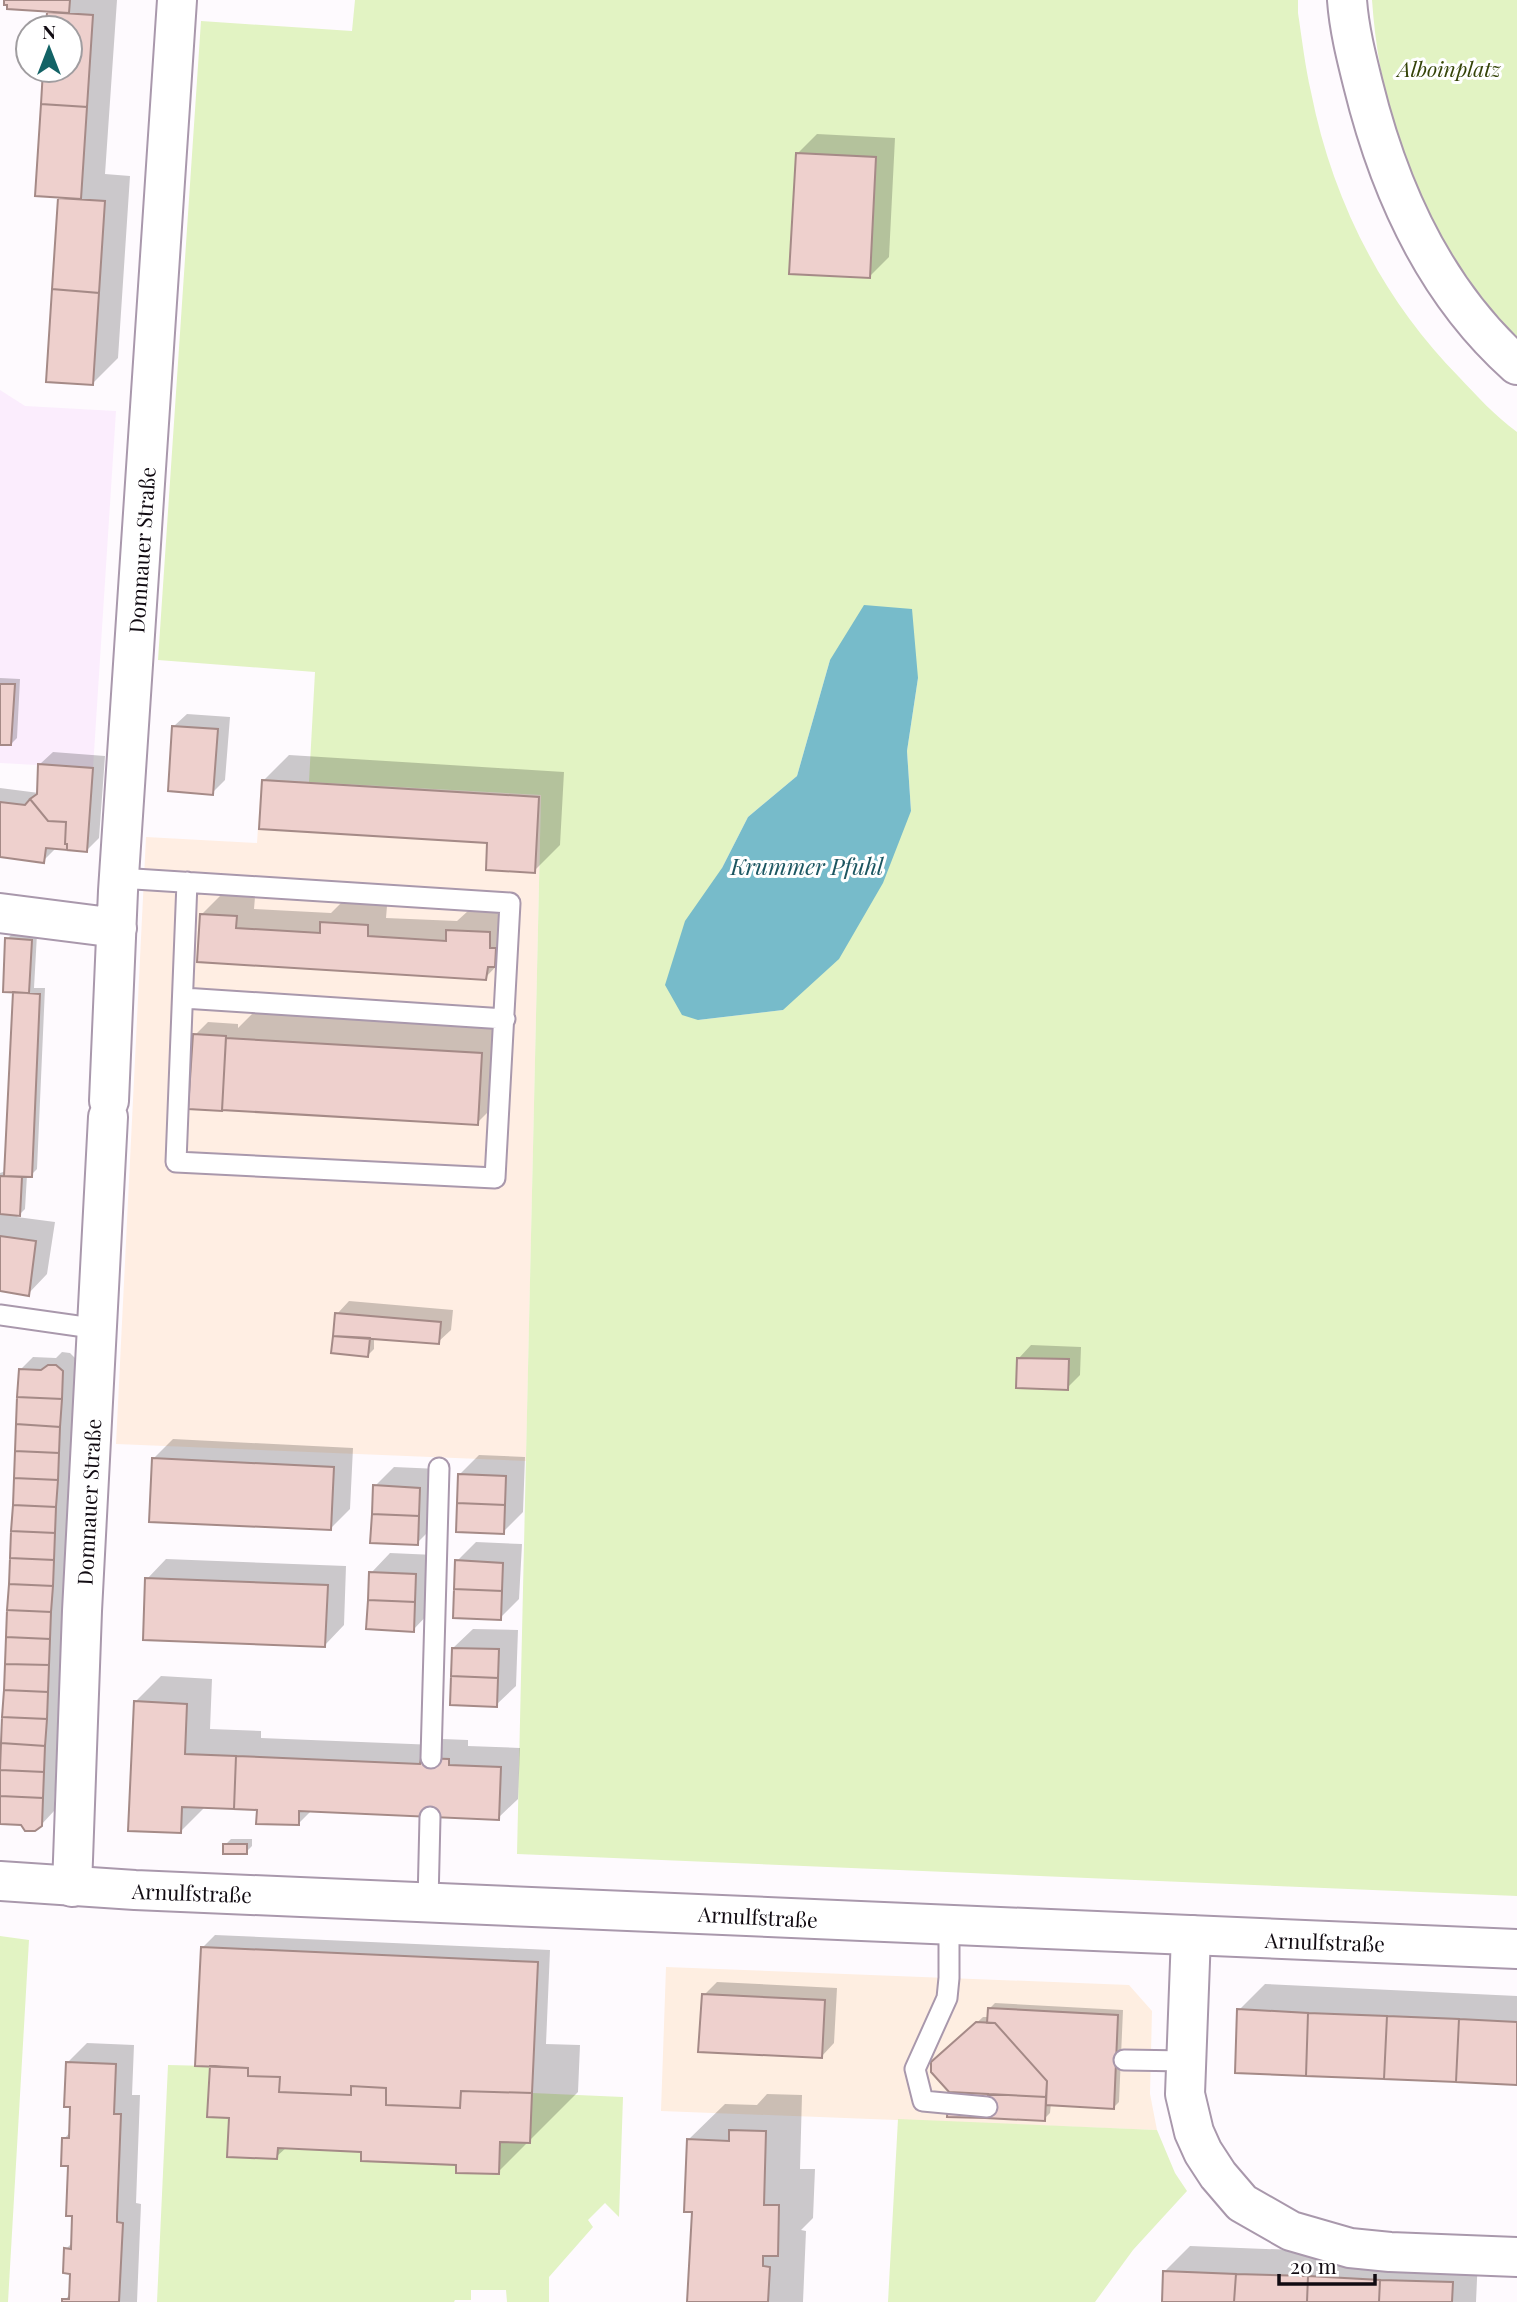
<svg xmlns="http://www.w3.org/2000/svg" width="1517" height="2302" font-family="'Playfair Display',serif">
	<rect width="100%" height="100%" fill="#fefafe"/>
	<path fill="#feeee1" d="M666,1967L1129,1985L1152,2011L1150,2094L1157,2130L661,2111Z"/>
	<path fill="#ffeee3" d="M261,779L541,795L526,1461L116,1444L146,837L257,843Z"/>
	<path fill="#fbedfd" d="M0,390L25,406L116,411L93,768L0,763Z"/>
	<path fill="#e2f3c3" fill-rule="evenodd" d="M355,0H1298V13C1302,39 1305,66 1311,92C1332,199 1382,299 1459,377C1477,396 1495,416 1517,432V1896L517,1854L541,795L309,782L315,672L158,660L201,21L352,31ZM830,660L918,678L907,751L911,811L783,1010L698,1020L722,868L748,817L797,776Z
		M1372,0H1517V339C1501,322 1486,305 1472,286C1411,203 1379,102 1372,0Z
		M0,1936L29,1940L8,2302H0Z
		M168,2065L210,2066L207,2117L229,2118L227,2157L277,2159L278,2148L361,2152V2161L456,2165V2173L499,2174L500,2142L530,2143L532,2093L623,2097L619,2217L605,2203L588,2220L593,2227L549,2277V2302H507L506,2290H471V2300H455L454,2302H157Z
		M898,2119L1157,2130L1175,2173L1187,2191L1133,2250L1095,2302H888Z"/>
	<path fill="#77bbca" d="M864,605L912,609L918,678L907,751L911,811L883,883L839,959L783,1010L698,1020L682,1015L665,985L685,921L722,868L748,817L797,776L830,660Z"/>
	<path fill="#0003" d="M6,0H117L105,174L130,176L118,358L93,383L48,380L60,196L45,70H70V28H48L49,12L51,10Z
		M817,134L895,138L889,257L870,276L797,154Z
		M0,678L20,679L17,738L11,744L0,743Z
		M187,714L230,717L225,780L212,793L174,726Z
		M53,752L105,756L99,838L86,851L57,847L43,861L0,855V788L39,793L40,764Z
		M289,755L564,772L560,845L534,871L489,841L263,781Z
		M221,895L255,897L254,909L331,913L341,903L387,906L386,918L457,921L468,911L509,913L504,958L485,978L198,960L201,915Z
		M13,933L37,934L34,988H45L37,1169L31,1175H27L25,1209L17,1217L55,1222L47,1274L28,1294L0,1290V1173L6,1171L15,990L7,939Z
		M253,1013L507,1028L503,1097L477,1123L223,1108L195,1035L208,1022L238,1024V1028Z
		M349,1301L453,1310L451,1330L438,1342L374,1337V1349L368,1355L337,1314Z
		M1031,1345L1081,1347L1080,1375L1067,1388L1019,1358Z
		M62,1352L70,1353L75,1358L54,1811L41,1825L0,1822L20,1370L33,1357L56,1358Z
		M173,1439L353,1448L350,1509L330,1529L154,1458Z
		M479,1455L525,1457L523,1512L503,1532L460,1474Z
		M394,1467L439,1469L436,1524L417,1543L375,1486Z
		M476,1542L522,1544L519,1599L500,1618L457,1561Z
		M390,1553L435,1555L432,1610L413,1630L371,1573Z
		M166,1559L346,1566L344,1625L325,1645L147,1579Z
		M473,1629L518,1630L516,1686L496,1705L453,1648Z
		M161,1676L212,1679L210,1729L261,1731V1738L436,1745L442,1739L468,1740V1746L520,1748L518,1799L498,1818L312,1810L298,1824L259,1808L206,1806L181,1831L135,1702Z
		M231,1839H252V1846L246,1852L225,1845Z
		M215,1935L550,1950L546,2044L580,2045L578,2092L498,2172L458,2163L363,2150L287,2147L276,2157L230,2116L212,2064L202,1948Z
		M717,1982L837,1988L834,2043L822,2056L704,1995Z
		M1265,1984L1517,1996V2083L1239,2010Z
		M995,2003L1123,2010L1119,2102L1113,2108L1051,2103L1050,2113L1044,2119L951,2092L933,2063L983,2017H989V2009Z
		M87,2043L134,2045L132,2095H140L136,2203L141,2204L137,2302H64L71,2292L72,2272L66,2249L73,2242L74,2214L70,2165L64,2139L71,2131L72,2106L67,2063Z
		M767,2094L802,2095L800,2169H815L813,2218L801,2230L806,2231L803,2302H688L694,2210L688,2140L725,2104L757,2105Z
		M1190,2246L1478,2257L1476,2302H1163L1165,2271Z"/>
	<path fill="#eed0cd" stroke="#a58a87" stroke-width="2" d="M4,0H70L69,13L7,9V5H4Z
		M47,12L93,15L87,107L41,104L43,70H70V28H46Z
		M41,104L87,107L81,199L35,196Z
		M796,153L876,157L870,278L789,274Z
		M58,198L105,201L99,293L52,289Z
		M52,289L99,293L93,385L46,382Z
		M0,684H15L11,745H0Z
		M172,726L218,729L213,795L168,791Z
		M38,764L93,768L87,852L67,850V844H65L66,822L48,821L30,799L37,794Z
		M262,780L539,797L535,873L486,870L487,843L259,829Z
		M30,799L48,821L66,822L65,844H67V850L46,848L44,863L0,857V802L25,805Z
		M200,914L237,916L236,928L320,933V922L368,925V936L446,941V930L490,932V948H496L495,967H488L486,980L197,962Z
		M5,938L32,940L29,993L3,992Z
		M13,992L40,994L32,1177L4,1176Z
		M193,1034L226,1036L222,1111L188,1109Z
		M226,1038L482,1053L478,1125L222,1110Z
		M0,1176L22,1177L20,1216L0,1214Z
		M0,1236L36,1241L29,1296L0,1291Z
		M335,1313L441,1322L439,1344L333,1336Z
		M333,1336L370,1338L368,1357L331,1353Z
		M1017,1358L1069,1359L1068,1390L1016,1388Z
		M48,1365H56L63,1371L62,1399L17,1397L19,1369L41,1370Z
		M17,1397L62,1399L60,1427L16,1424Z
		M16,1424L60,1427L59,1453L15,1451Z
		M15,1451L59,1453L58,1480L14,1478Z
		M152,1458L334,1467L331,1530L149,1522Z
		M458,1474L506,1476L505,1505L457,1503Z
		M14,1478L58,1480L56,1507L13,1505Z
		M373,1485L420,1488L419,1516L372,1514Z
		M457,1503L505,1505L504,1534L456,1532Z
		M13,1505L56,1507L55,1533L11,1531Z
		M372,1514L419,1516L418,1545L370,1543Z
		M11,1531L55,1533L54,1560L10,1558Z
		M10,1558L54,1560L53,1586L9,1584Z
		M455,1560L503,1563L502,1591L454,1589Z
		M369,1572L416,1574L415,1602L368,1600Z
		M145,1578L328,1585L325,1647L143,1640Z
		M9,1584L53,1586L51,1612L7,1610Z
		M454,1589L502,1591L501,1620L453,1618Z
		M368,1600L415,1602L414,1632L366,1629Z
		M7,1610L51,1612L50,1639L6,1637Z
		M6,1637L50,1639L49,1665L5,1664Z
		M452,1648L499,1649L498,1678L451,1676Z
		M5,1664L49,1665L48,1692L4,1690Z
		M451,1676L498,1678L497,1707L450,1705Z
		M4,1690L48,1692L47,1719L2,1717Z
		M134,1701L187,1704L185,1754L236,1756L234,1809L182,1807L181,1833L128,1831Z
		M2,1717L47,1719L45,1746L1,1743Z
		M1,1743L45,1746L44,1772L0,1770Z
		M236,1756L420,1764L421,1758L449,1759V1765L501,1767L499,1820L299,1811V1825L256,1824L257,1810L234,1809Z
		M0,1770L44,1772L43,1798L0,1796Z
		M0,1796L43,1798L42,1826L35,1831H25L21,1825L0,1824Z
		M223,1844H247V1854H223Z
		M201,1947L538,1962L532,2093L461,2091L460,2108L386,2105V2088L351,2086V2095L279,2092L280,2077L248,2076V2068L195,2066Z
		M702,1994L825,2000L822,2058L698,2052Z
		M988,2008L1118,2015L1114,2109L1046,2105L1047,2081L995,2023H987Z
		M1237,2009L1308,2013L1306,2076L1235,2073Z
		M1308,2013L1387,2016L1384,2079L1306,2076Z
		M1387,2016L1459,2019L1456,2082L1384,2079Z
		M1459,2019L1517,2022V2085L1456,2082Z
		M976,2022L995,2023L1047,2081L1046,2097L949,2092L931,2072V2062Z
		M66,2062L116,2064L114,2114H121L117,2216V2222L123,2223L119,2302H62V2299H69L70,2274L63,2273L64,2248L71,2249L72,2216H66L68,2166H61L62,2138H69L70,2107H64Z
		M210,2066L248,2068V2076L280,2077L279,2092L351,2095V2086L386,2088V2105L460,2108L461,2091L532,2093L530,2143L500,2142L499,2174L456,2173V2165L361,2161V2152L278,2148L277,2159L227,2157L229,2118L207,2117Z
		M949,2092L988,2094L986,2118L947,2117Z
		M988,2094L1046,2097L1045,2121L986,2118Z
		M729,2130L766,2131L764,2205H779L778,2256H763V2266L770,2267L768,2302H687L692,2212H684L687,2139L729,2141Z
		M1163,2271L1236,2274L1234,2302H1162Z
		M1236,2274L1308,2276L1307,2302H1234Z
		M1308,2276L1380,2280L1379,2302H1307Z
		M1380,2280L1453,2282L1452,2302H1379Z"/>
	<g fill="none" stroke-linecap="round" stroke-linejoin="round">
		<defs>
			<path id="lane" d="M119,878L510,903L495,1178L176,1162L187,882
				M183,998L505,1019
				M0,1315L99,1329
				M431,1758L439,1468
				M428,1902L430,1817
				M949,1925V1978L947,1998L915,2069L923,2101L987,2107
				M1124,2060L1186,2061"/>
			<path id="street" d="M0,913L117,928
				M109,1101L118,891L177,0
				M72,1887L82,1611L108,1117
				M1191,1935L1185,2094L1194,2132L1203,2152L1218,2175L1242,2203L1291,2231L1350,2248L1390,2252L1517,2257"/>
			<path id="secondary" d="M1347,0C1349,28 1356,56 1363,84C1389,190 1434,291 1517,365
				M0,1881L135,1890L1517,1949"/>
		</defs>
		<use href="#lane" stroke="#a998ac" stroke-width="23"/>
		<use href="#street" stroke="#a998ac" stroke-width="42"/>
		<use href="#secondary" stroke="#a998ac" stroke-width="42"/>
		<use href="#lane" stroke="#fff" stroke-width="19"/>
		<use href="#street" stroke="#fff" stroke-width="38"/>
		<use href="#secondary" stroke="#fff" stroke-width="38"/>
	</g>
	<g text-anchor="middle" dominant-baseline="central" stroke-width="6" stroke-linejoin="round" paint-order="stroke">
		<g font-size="21" font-style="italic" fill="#344308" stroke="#fff">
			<text x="1449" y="68">Alboinplatz</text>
		</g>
		<g font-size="21" fill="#110b12" stroke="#fff">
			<text transform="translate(141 550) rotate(-86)">Domnauer Straße</text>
			<text transform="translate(88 1502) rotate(-87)">Domnauer Straße</text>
			<text transform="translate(192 1892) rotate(2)">Arnulfstraße</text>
			<text transform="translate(758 1916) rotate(3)">Arnulfstraße</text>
			<text transform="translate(1325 1941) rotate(2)">Arnulfstraße</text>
		</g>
		<g font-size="23" font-style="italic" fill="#1c5661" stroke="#fff">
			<text x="807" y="865">Krummer Pfuhl</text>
		</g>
	</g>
	<g transform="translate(49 49)"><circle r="33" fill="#ffffff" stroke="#a09da0" stroke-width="2"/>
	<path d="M0-5L12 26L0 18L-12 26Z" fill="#136366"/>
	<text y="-10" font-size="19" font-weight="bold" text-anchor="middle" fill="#110b12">N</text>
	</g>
	<path d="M1279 2274v10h96v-10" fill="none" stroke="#110b12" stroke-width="3.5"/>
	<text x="1290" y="2274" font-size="21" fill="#110b12" stroke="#ffffff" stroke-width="5" paint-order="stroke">20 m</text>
</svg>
